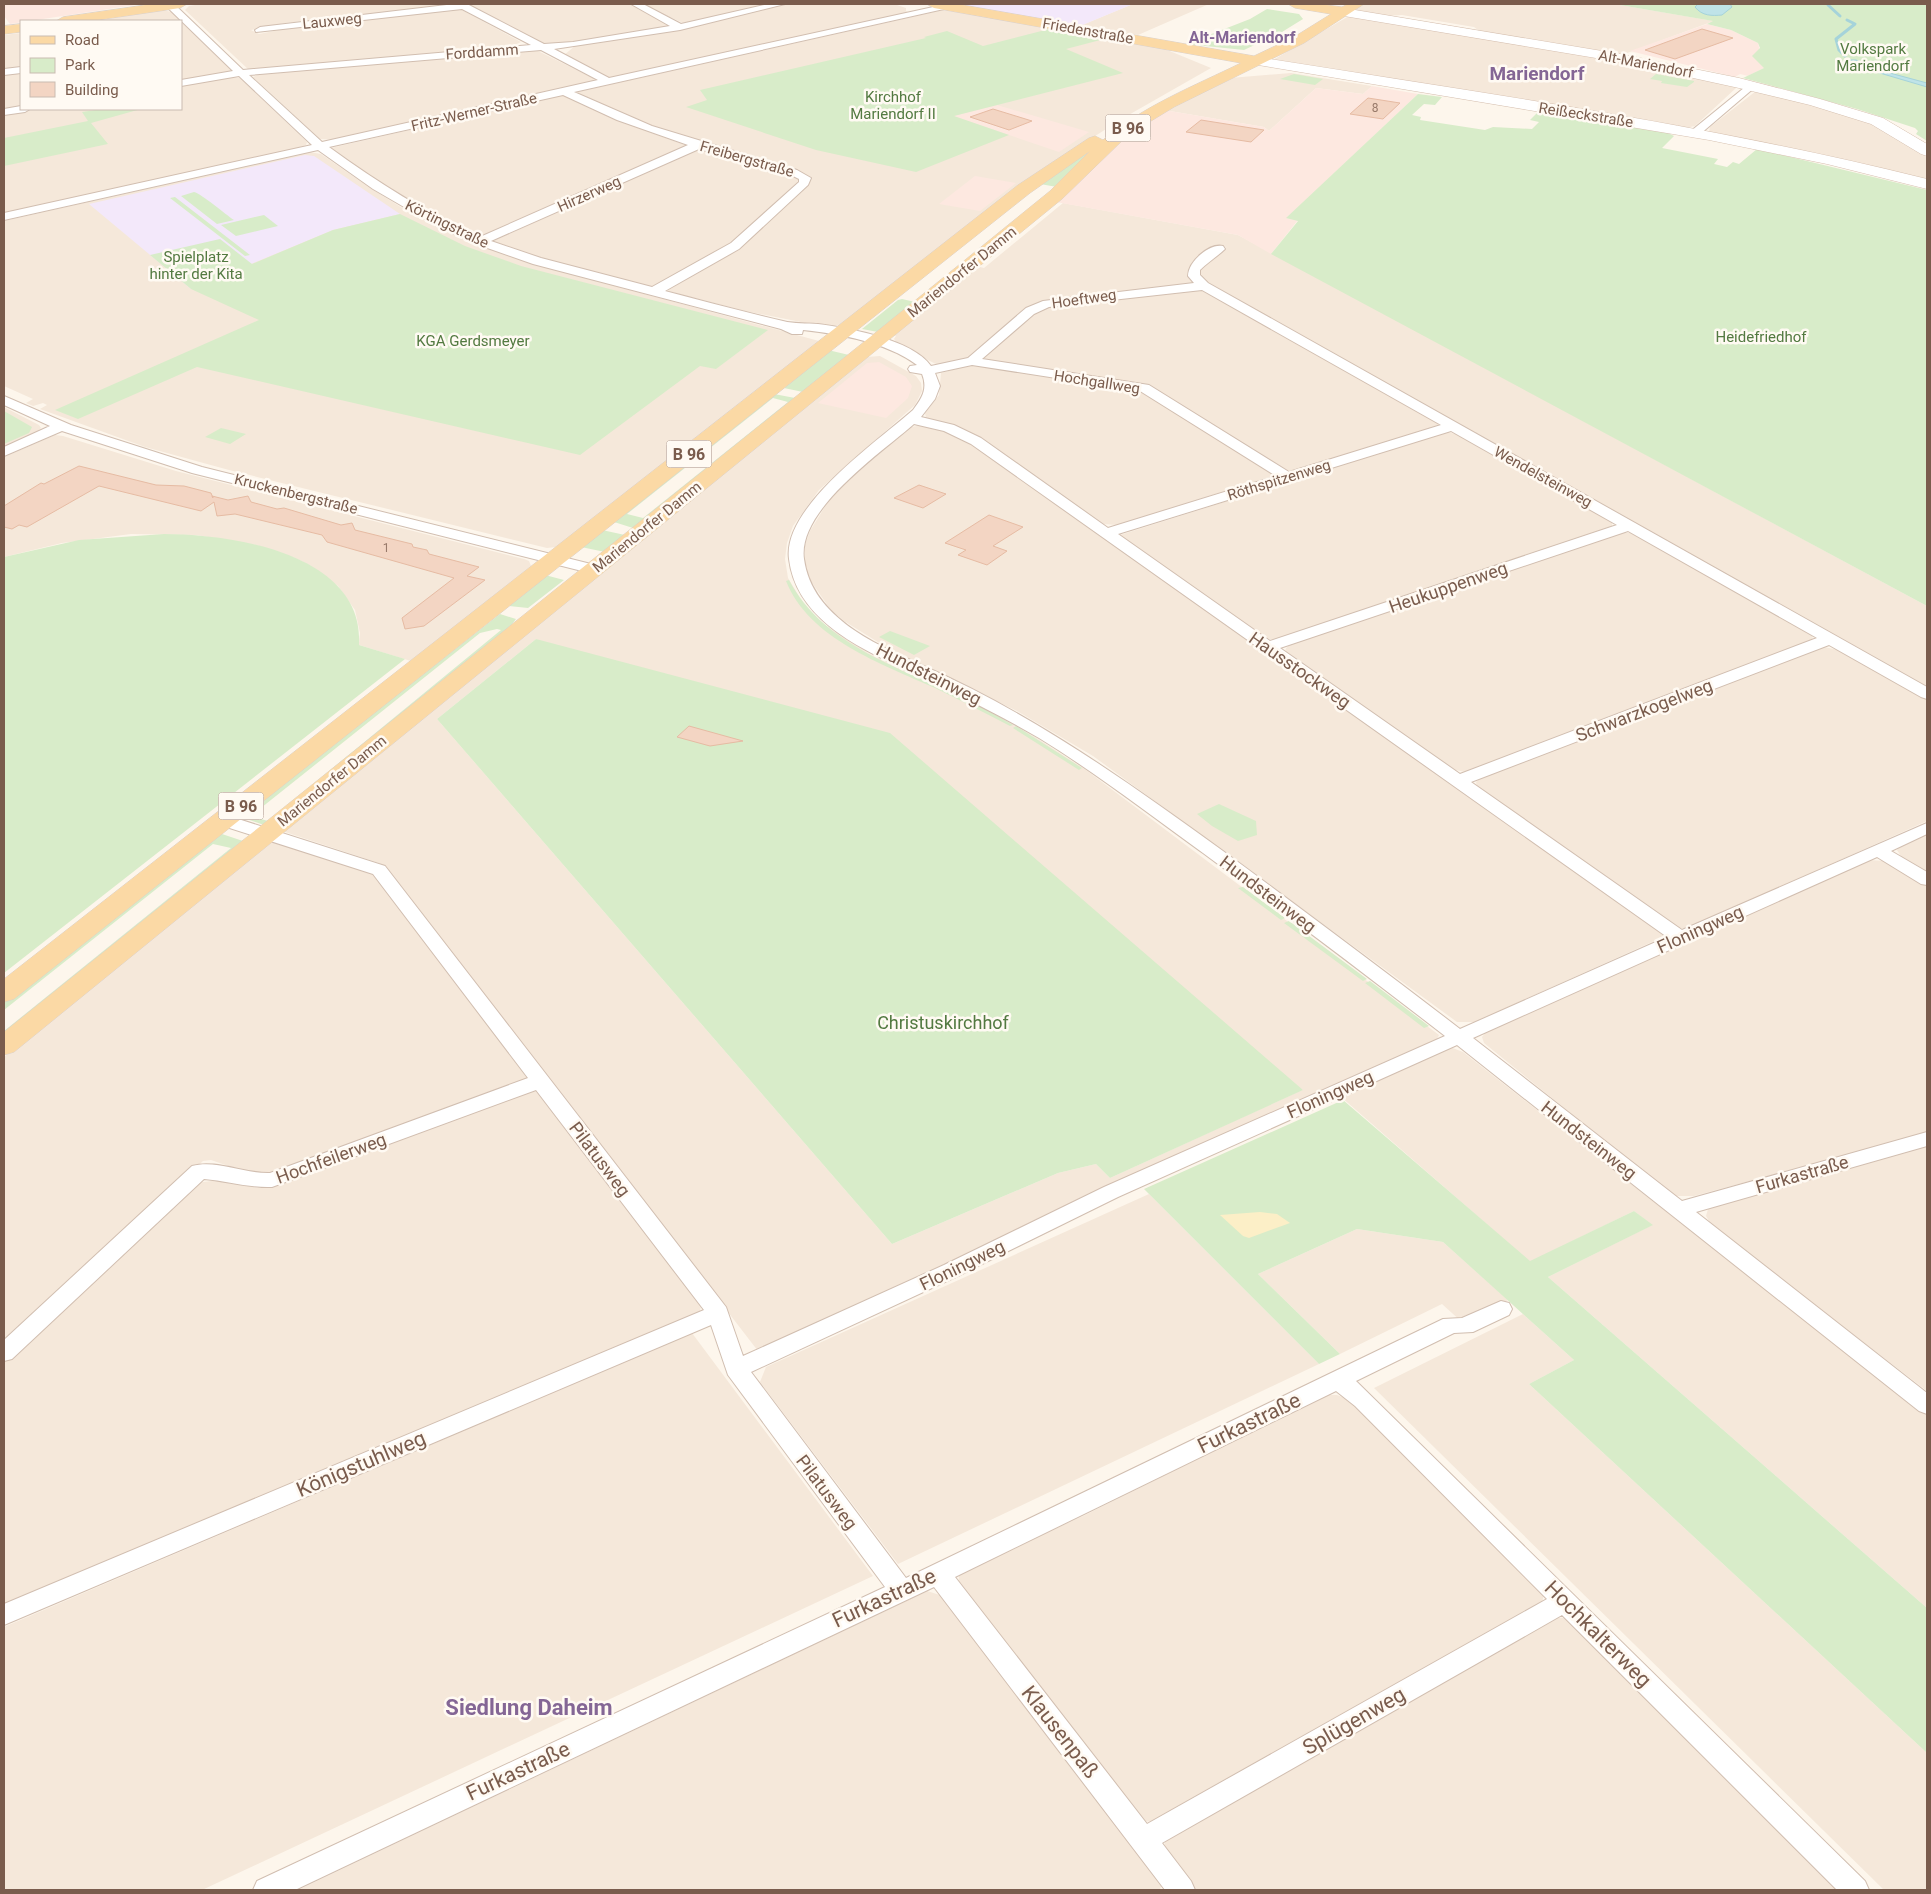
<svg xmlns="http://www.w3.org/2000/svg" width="1931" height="1894" font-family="Roboto,sans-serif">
	<rect width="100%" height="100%" fill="#fdf6ec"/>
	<path fill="#f5e8da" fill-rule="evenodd" d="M201,4H453L456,6L285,23L251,30L259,34L289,28L460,9L521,42L508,48L249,70L185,10L189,6Z
		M466,4H631L671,24V26L591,40L544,45Z
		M641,4H771L683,23Z
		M789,4H894L906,8V11L910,13L612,79L564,55L575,46L695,26Z
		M1133,4H1209L1138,35L1082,25Z
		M1361,4H1614L1714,21L1619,56L1481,32L1474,27L1402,15L1382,16L1356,10Z
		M162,10L172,12L181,21H96Z
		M943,10L1155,45L1211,68L1125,117L1062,157L844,324L826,327L745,311L667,291L726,255L808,183L809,177L798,172L670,135L575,93L577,92Z
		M1349,16L1663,69L1735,86L1736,88L1695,126L1685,128L1273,60Z
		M181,22L232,71V77L240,78L307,142L306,145L300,147L301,148L4,214V35L21,33V109H181Z
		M536,50L599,81L337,140L320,139L253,77L259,74Z
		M1291,73L1372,86L1363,94L1316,88L1269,131L1264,127L1164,110L1230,78Z
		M1756,91L1784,97L1883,127L1927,155V180L1709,132L1710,127Z
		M563,95L624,123L688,146L487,236H481L424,210L371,177L331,148Z
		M696,149L792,174L800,179V182L738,240L656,286H648L538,257L493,241Z
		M309,152L321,154L370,188L417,217L479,246L541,266L819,341L556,547L547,548L229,470L145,447L40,409L47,405L43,403L33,406L26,403L33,399L4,386V221Z
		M1063,203L1238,235L1927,606V690L1205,283L1196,272L1226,247L1215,246L1195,264L1194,282L1192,284L1046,301L969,358L938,365L895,344L897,343L894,339L896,336L892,335L976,266L984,268Z
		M1201,289L1438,422L1439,425L1294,471L1287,470L1152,389L985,360L984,358L1033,313L1044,307Z
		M880,356L916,376L921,383L922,391L915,405L819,490L793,526L787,543L785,559L788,578L805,606L823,624L868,653L979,706L1035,737L1086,770L1439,1035L1437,1039L1148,1168L978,1252L758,1351L385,867L379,863L282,831L866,357ZM536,639L1303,1090H1302L1110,1178L1096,1164L1058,1173L892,1244L437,719Z
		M971,365L1144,392L1272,473V476L1118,525L1102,524L977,438L926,418L925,413L939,395L941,373Z
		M4,407L39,425L41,428L36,433L4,447Z
		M924,425L937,428L968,441L1663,933V937L1475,1022H1457L1093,756L1017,711L889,649L844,621L830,609L808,577L805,562V545L810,531L829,500L846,483L910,427Z
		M1446,432L1461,435L1612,521V526L1277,640L1264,638L1120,535Z
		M55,435L63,436L176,471L524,559L529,561L531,566L414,662L359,645L360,633L355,610L338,586L311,566L295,558L256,545L196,535L131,534L62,543L4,557V457Z
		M1621,533H1632L1812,635L1813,640L1465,772L1451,769L1285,652L1286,648L1291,644Z
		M1824,647L1843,651L1927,699V821L1688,928H1679L1477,787L1476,782L1481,778Z
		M1927,834V874L1902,858L1897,850L1901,845Z
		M270,841L371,871L528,1079L273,1175L243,1171L211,1160L203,1161L4,1344V1057Z
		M1869,860L1885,861L1927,886V1133L1694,1196H1676L1668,1192L1484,1043L1482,1037L1487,1031Z
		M1450,1047L1463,1052L1927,1416V1608L1548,1277L1652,1225L1634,1211L1530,1262L1340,1096Z
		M535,1089L701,1305L700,1312L4,1608V1361L195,1183L228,1179L257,1188L268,1187Z
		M1927,1146V1391L1712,1226L1706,1216L1708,1209L1715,1205Z
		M1149,1194L1319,1364L898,1564L760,1382L766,1367Z
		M1357,1229L1443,1242L1508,1300L1463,1323L1442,1304L1340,1354L1258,1274Z
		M1523,1314L1574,1360L1529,1384L1927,1753V1890H1884L1374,1388Z
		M692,1333L873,1576L202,1890H4V1627Z
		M1325,1395H1337L1350,1400L1544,1592L1542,1604L1155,1822L1143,1821L958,1587L959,1576L981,1563L1083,1516Z
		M927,1591L943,1596L1162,1883L1160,1890H298Z
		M1555,1617L1570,1619L1841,1890H1194L1168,1856L1164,1847L1166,1837Z"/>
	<path fill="#fde8e0" d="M4,4H142L10,24L4,16Z
		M1707,24L1731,30L1758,43L1764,68L1748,76L1740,74L1735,77L1630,51Z
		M1372,86L1418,94L1287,218L1298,220L1271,254L1238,235L1056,202L1119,141L1164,110L1264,127L1269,131L1316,88L1363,94Z
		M997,105L1089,132L1059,152L953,116Z
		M975,176L1016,183L980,211L939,204Z
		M879,362L906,377L912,386L908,398L886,418L818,403L867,363Z"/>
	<path fill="#f3e8fa" d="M955,4H1133L1080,26Z
		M305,155L314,156L400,214L333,230L191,289L89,204Z"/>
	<path fill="#d8ecc9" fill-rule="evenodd" d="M1614,4H1927V141L1916,134L1918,131L1915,128L1857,109L1743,78L1764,68L1752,56L1760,48L1758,43L1731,30L1707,24L1713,21Z
		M1267,9L1299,14L1303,19L1282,32L1244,50L1186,44L1250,19Z
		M1053,28L1108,38L1066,49L1123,73L954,116L1009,135L916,172L816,150L686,107L707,100L700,90L926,38L924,37L947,31L983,46Z
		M1294,74L1323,79L1315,85L1280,79Z
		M1656,74L1694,81V82L1687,87L1661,83L1662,81L1650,79Z
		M1418,94L1442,97L1435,105L1424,104L1412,115L1421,117L1420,120L1485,130L1493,127L1532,129L1539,122L1530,120L1538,112L1668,133L1674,136L1662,148L1718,159L1714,164L1727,167L1733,162L1739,164L1757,149L1927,190V606L1271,254L1298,221L1286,218Z
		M102,109H141L91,123L108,144L4,166V138L88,121L82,112Z
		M1089,150H1092L1057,187L1040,184Z
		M194,192C202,194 225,214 234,220L217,224L181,196Z
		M175,197L250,255L245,256L170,198Z
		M400,214L465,246L521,266L768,330L716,369L700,366L580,455L197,367L78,419L55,410L259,320L191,289L150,255L220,239L252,264L333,230Z
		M264,215L278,226L236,236L221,225Z
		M902,299L915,302L878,332L862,329L898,300Z
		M828,350L849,355L803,392L784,388Z
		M774,394L795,398L633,528L614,522ZM773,398L788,402L643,518L627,514Z
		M4,411L32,427L29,433L4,444Z
		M221,428L246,434L230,444L205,437Z
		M602,530L625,535L605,552L581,547Z
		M164,534C232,534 365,554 359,645L405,659L4,973V557L79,540Z
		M545,575L564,580L528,608L509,606Z
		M789,580C823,645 901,668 963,698C980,706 997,716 1013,725L1010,726C985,713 960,700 935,688C882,664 809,639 786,581Z
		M500,614L516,619L504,635L264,825L241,817ZM497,629L501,630L268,821L251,816L480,633Z
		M890,631L930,646L914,655L879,637Z
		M536,639L890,733L1303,1090L1110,1178L1096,1164L1058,1173L892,1244L437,719Z
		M1016,726L1082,768L1079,770L1013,728Z
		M1219,804L1256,821L1257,835L1238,841L1212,826L1197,814Z
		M219,833L246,842L4,1036V1031L231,848L213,844L4,1010V1003Z
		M1243,887L1285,918L1281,920L1238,888Z
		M1289,921L1367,979L1363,981L1284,923Z
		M1370,981L1429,1026L1424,1028L1365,983Z
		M1343,1100L1530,1261L1634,1211L1653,1225L1548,1277L1927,1608V1753L1529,1384L1574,1360L1443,1242L1357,1229L1258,1274L1340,1354L1319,1364L1144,1189Z"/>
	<path fill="#fcefc7" d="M1260,1212L1277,1214L1290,1223L1249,1238L1243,1236L1220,1215Z"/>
	<path fill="#bfe3e8" stroke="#a5d3da" d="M1698,4H1730L1732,7L1722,15C1712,16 1702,16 1695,7Z
		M1850,60H1856L1875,69L1927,83V87L1873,71Z"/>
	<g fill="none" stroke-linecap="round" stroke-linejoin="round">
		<path stroke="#a5d3da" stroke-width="3" d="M1828,5L1840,16
			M1845,56L1839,50L1836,39L1855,24L1847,20"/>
	</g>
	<path fill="#f3d5c3" stroke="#e6bba3" d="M1702,29L1733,38L1675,59L1645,50Z
		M1368,98L1400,103L1383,119L1350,114Z
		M993,109L1032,121L1009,130L970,117Z
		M1201,120L1245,127L1264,130L1251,142L1186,132Z
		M79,466L156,485L184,486L211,493L213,498L212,496L228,500L248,496L251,502L277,509L284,508L341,525L352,523L355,530L412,544L413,547L427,550L429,554L479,567L467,576L485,580L424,626L405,629L402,618L454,578L327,542L322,535L235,514L217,516L214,502L201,511L99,486L27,527L19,525L12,529L4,527V506L41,483L44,484Z
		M919,485L946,494L923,508L894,498Z
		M989,515L1023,527L993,546L1007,551L987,565L958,555L966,550L945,543Z
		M689,726L743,741L710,746L677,737Z"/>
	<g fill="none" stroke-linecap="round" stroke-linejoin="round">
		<defs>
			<path id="minor" d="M166,4H174L243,70L531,45L462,9L256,32L255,30L260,27L455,4H467L544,44L573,42L670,26L631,4H643L681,24L768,4H785L680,30L554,49L609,78L947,4L949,6L944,9L574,92L652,126L797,170L811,178L808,185L739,249L665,291C704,301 744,312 783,321C794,324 807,323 818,324C848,328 912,339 931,366L968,358L1026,308L1043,301L1194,283L1188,276C1188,262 1209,243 1223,246L1225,249C1218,256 1208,262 1200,270V275L1208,283L1927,687V699L1921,697L1829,645L1471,782L1682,930L1927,823V834L1891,851L1927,872V885L1921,884L1877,857L1473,1038L1682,1201L1927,1132V1146L1696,1212L1927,1393V1414L1919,1411L1457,1045L1118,1197L960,1275L751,1372L906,1578L1443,1319L1462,1318L1501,1301L1509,1303L1512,1309L1509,1315L1473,1332L1454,1333L1356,1381L1865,1881L1869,1890H1837L1562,1615L1162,1843L1191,1881L1195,1890H1165L934,1587L295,1890H253L257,1881L885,1587L728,1375L711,1325L4,1625V1604L704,1310L536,1090L272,1187C249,1188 227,1181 204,1179L12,1359L4,1361V1340L192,1166C216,1159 245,1174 270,1173L528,1078L373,874L217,824L214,820L217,816H229L385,866L726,1307L743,1356L944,1265L1104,1187L1445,1036C1365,974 1284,913 1203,853C1149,814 1096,773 1039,738C995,712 948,690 902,668C855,646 796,617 789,559C782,507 878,441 913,410C922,398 928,389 922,374L910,372L908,369L910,366L917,365C886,342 841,334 803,330L802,334H792L781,329L533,264L476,244L435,225L373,189L318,150L4,220V213L312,145L239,76L181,86V80L233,71L167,7ZM541,50L598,80L322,142L249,75ZM563,95L617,120L688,145L480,237C426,213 377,182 329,147ZM699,149L789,174L799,179V182L731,243L652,287L541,258L491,241ZM1202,290L1441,425L1289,472L1149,385L982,359L1034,314L1049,307ZM972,365L1140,391L1276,476L1108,528L981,438L954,425L921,417L935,399L940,386L935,373ZM914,424L944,431L971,444L1667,937L1460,1029C1382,969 1303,910 1223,851C1128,782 1034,715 926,667C877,645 812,618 804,559C797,510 881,453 914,424ZM1451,431L1617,525L1270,641L1118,534ZM1628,531L1817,638L1460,774L1280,648ZM1336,1391L1355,1406L1547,1599L1147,1824L955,1577Z
				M21,67V73L4,75V69Z
				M1750,83L1755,86L1754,88L1699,135H1691V131Z
				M21,106V109H30L25,112L4,115V109Z
				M4,396L71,425L202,467L599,566L602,569L594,574L192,473L62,431L4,456V447L50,426L4,405Z"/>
			<path id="secondary" d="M1343,8L1620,54L1739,78L1820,99L1883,118L1927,144V156L1921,154L1871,124L1810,105L1739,88L1620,62L1338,15L1336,12L1338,9Z
				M1257,57C1481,93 1707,124 1927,179V189L1827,164L1709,140L1252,64L1250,61L1252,58Z"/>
			<path id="primary" d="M152,4H187L180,8L91,21H56L63,17Z
				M927,4H957L1254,56L1294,37L1331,14L1295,8L1288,4H1319L1342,7L1348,4H1364L1304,43L1174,107L1128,135L1062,199L14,1052L4,1055V1032L880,329L1050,191L1090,151L1030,193L14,999L4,1002V979L1018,185L1089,138L1095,136L1103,140C1143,106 1194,86 1241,63L934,8Z
				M21,24V32L4,34V26Z"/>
		</defs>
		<use href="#minor" stroke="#d1beb0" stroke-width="2"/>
		<use href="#secondary" stroke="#d6c0b0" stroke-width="1"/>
		<use href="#primary" stroke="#dad1cd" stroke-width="1"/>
		<use href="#minor" fill="#fff" fill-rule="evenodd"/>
		<use href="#secondary" fill="#fff" fill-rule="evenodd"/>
		<use href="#primary" fill="#fbd9a5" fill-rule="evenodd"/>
	</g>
	<g text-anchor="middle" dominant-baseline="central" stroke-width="5" stroke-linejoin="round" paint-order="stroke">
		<g font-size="12" fill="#987a6a">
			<text x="1375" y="108">8</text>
			<text x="386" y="548">1</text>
		</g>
		<g font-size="15" fill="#7a5c4d" stroke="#fffaf3">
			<text transform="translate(332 21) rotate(-6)">Lauxweg</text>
			<text transform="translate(1088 31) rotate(10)">Friedenstraße</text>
			<text transform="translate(482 52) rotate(-4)">Forddamm</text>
			<text transform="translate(1646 64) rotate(11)">Alt-Mariendorf</text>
			<text transform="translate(474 112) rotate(-13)">Fritz-Werner-Straße</text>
			<text transform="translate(1586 115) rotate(9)">Reißeckstraße</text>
			<text transform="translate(747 159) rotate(16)">Freibergstraße</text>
			<text transform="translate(589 194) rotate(-24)">Hirzerweg</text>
			<text transform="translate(447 224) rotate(26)">Körtingstraße</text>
			<text transform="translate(962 272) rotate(-39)">Mariendorfer Damm</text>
			<text transform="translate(1084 299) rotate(-8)">Hoeftweg</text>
			<text transform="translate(1097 382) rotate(9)">Hochgallweg</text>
			<text transform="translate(1543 477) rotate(29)">Wendelsteinweg</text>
			<text transform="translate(1279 480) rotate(-17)">Röthspitzenweg</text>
			<text transform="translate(296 494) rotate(14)">Kruckenbergstraße</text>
			<text transform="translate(647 527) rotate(-39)">Mariendorfer Damm</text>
			<text transform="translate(332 781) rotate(-39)">Mariendorfer Damm</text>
		</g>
		<g font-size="15" fill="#537a41" stroke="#fffaf3">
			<text x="1873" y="49">Volkspark<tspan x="1873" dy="17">Mariendorf</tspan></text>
			<text x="893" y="97">Kirchhof<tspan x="893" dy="17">Mariendorf II</tspan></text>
			<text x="196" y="257">Spielplatz<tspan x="196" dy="17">hinter der Kita</tspan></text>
			<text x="1761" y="337">Heidefriedhof</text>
			<text x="473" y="341">KGA Gerdsmeyer</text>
		</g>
		<g font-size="16" font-weight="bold" fill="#846695" stroke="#fffaf3">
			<text x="1242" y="37">Alt-Mariendorf</text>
		</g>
		<g fill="#fffaf3" stroke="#a28b7f" stroke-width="1">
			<rect x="1105.5" y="114.5" width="45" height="27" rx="4"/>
			<rect x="666.5" y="440.5" width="45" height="27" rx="4"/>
			<rect x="218.5" y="792.5" width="45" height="27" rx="4"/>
		</g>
		<g font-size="16" font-weight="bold" fill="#7a5c4d">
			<text x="1128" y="128">B 96</text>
			<text x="689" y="454">B 96</text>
			<text x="241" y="806">B 96</text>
		</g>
		<g font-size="18" fill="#7a5c4d" stroke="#fffaf3">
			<text transform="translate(1448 587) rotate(-19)">Heukuppenweg</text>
			<text transform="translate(1300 670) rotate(35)">Hausstockweg</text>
			<text transform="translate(929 674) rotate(27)">Hundsteinweg</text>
			<text transform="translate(1644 710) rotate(-21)">Schwarzkogelweg</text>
			<text transform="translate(1268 894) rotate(37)">Hundsteinweg</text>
			<text transform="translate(1700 929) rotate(-24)">Floningweg</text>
			<text transform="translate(1330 1094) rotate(-24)">Floningweg</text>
			<text transform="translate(1589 1140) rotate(38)">Hundsteinweg</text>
			<text transform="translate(331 1158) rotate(-20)">Hochfeilerweg</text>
			<text transform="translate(600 1159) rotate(53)">Pilatusweg</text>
			<text transform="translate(1802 1174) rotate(-16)">Furkastraße</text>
			<text transform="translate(962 1265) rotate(-26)">Floningweg</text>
			<text transform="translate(827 1492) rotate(53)">Pilatusweg</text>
		</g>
		<g font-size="18" fill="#537a41" stroke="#fffaf3">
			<text x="943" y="1022">Christuskirchhof</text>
		</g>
		<g font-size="19" font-weight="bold" fill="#846695" stroke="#fffaf3">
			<text x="1537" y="73">Mariendorf</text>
		</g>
		<g font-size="21" fill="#7a5c4d" stroke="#fffaf3">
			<text transform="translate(1249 1423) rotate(-26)">Furkastraße</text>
			<text transform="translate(361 1464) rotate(-23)">Königstuhlweg</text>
			<text transform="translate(884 1598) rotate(-25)">Furkastraße</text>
			<text transform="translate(1598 1634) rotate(45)">Hochkalterweg</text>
			<text transform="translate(1354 1721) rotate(-30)">Splügenweg</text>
			<text transform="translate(1060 1732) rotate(52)">Klausenpaß</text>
			<text transform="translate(518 1771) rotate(-25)">Furkastraße</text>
		</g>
		<g font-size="22" font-weight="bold" fill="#846695" stroke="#fffaf3">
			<text x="529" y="1707">Siedlung Daheim</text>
		</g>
	</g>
	<rect width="1931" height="1894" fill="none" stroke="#7a5c4d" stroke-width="10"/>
	<rect x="20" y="20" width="162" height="90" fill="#fffaf3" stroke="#cabbb1"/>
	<rect x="30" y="36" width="25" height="8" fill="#fbd9a5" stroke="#cabbb1"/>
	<text x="65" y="45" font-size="15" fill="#7a5c4d">Road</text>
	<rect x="30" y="58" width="25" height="15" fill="#d8ecc9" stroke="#cabbb1"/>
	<text x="65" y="70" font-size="15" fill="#7a5c4d">Park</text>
	<rect x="30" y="82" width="25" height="15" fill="#f3d5c3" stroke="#cabbb1"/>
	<text x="65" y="95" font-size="15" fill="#7a5c4d">Building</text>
</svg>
